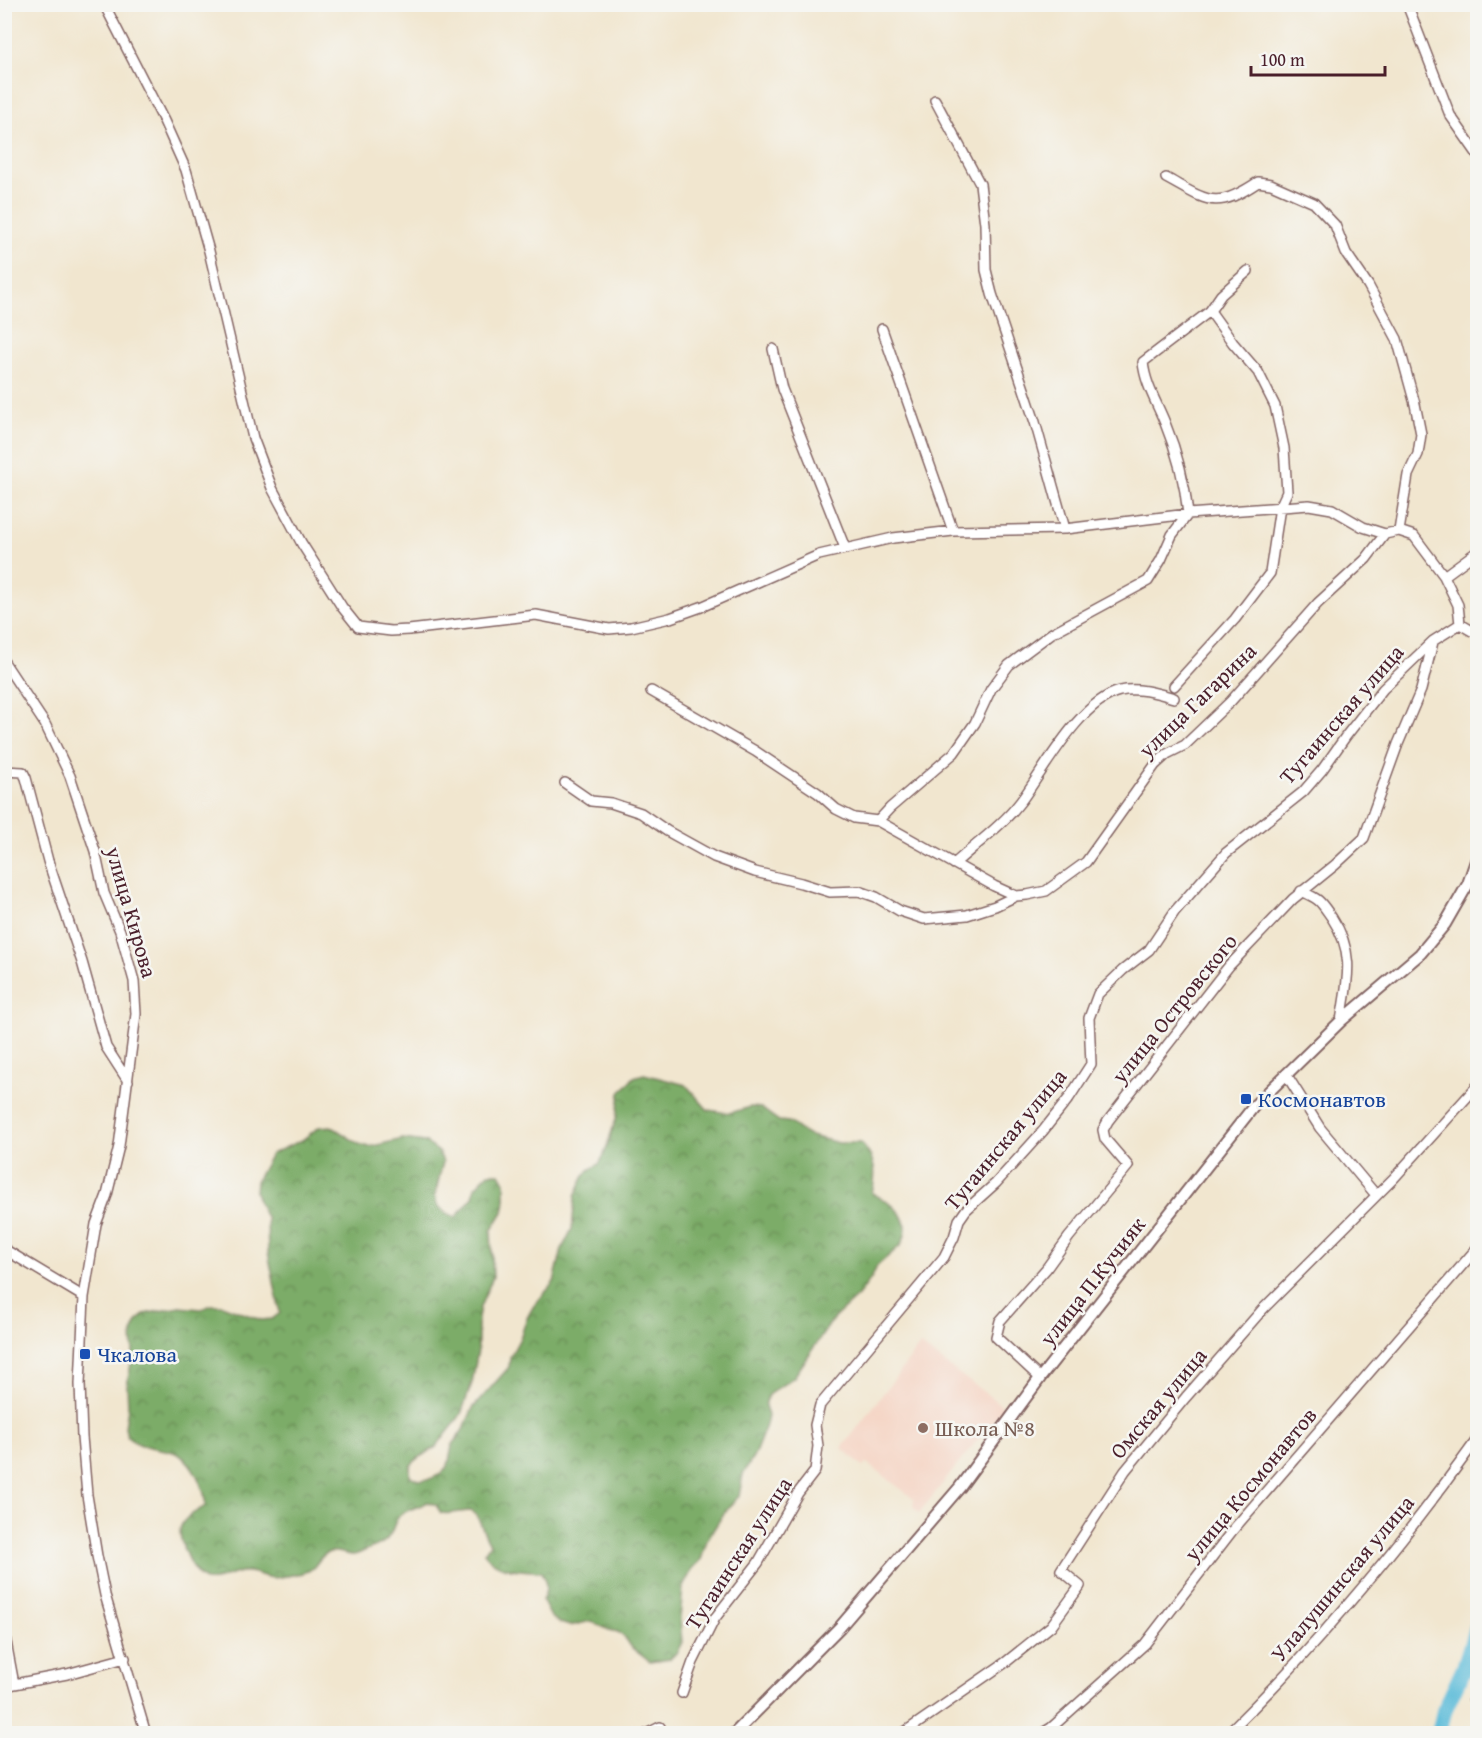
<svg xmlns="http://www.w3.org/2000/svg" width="1482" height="1738" font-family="'Gentium Book Plus',serif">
	<defs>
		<pattern id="forest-crowns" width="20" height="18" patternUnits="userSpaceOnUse" patternTransform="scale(1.5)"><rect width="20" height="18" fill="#7cac67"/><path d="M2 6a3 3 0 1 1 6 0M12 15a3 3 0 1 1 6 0" fill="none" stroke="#688b55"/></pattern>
	</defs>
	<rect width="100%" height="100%" fill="#f6f6f2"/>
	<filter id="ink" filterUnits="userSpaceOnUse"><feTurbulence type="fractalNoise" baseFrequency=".0167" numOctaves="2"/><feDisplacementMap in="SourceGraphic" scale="12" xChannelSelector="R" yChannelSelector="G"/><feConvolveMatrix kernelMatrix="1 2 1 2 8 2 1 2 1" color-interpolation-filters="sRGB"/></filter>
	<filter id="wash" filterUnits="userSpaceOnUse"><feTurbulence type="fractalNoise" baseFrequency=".008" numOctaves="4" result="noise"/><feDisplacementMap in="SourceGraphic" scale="24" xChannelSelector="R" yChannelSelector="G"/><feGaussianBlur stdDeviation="1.35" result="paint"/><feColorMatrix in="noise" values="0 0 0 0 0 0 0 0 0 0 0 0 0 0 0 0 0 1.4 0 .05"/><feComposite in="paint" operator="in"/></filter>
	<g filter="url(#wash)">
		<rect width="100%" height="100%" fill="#f1e6cf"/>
		<path fill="#f5d3c2" d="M920,1345L1004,1407L919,1513L913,1507L914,1499L867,1463L863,1467L842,1448Z"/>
		<path fill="url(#forest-crowns)" stroke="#636649" stroke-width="1.5" d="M644,1074L686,1085L708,1110L729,1113L751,1107L761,1108L779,1121L789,1122L807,1135L839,1143H861C876,1160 877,1172 872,1193L892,1205L900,1213L906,1225L905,1235L901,1245L877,1266L872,1277L858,1296L833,1319L794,1377L768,1395L765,1406L768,1416L766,1425L754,1456L743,1474L739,1496L724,1513L707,1540L701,1560L693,1568L683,1587L680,1619L682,1642L677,1652L670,1659L650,1662L632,1648L626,1639L618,1632L609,1630L591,1621L570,1626L560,1623L551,1617L542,1600C548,1589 547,1583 541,1572C520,1569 498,1572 484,1553L490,1544C482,1532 483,1521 472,1511C460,1511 452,1515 441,1513L436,1505L427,1502C418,1508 407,1509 399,1516C393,1523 394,1530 389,1536C385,1544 374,1547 366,1550C362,1552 357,1555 353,1555C344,1555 336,1549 327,1553C316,1559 317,1570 303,1573C297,1574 276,1578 272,1578C260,1576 253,1570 241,1572C230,1574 215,1583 206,1580C193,1577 176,1538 181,1526C185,1516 197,1512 205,1506C206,1495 202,1488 198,1478C179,1436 152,1458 127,1437L125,1427L128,1407L127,1385L133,1353L132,1333L137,1322L144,1314L180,1307L201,1309L212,1305H222L261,1320L272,1319L280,1313L268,1252L267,1220L258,1201L255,1192L256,1181L271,1154L302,1140L319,1127L331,1126L359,1144L369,1147L403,1139L425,1142L439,1152L443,1162L435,1195L437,1205L446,1213L456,1217L473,1197L475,1187L489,1173H500L505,1182V1202L503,1212L491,1231L493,1277L480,1307L478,1319V1350L472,1383L461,1414L455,1423L435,1448L418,1458L410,1466V1476L420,1480L430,1479L441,1474L448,1466L452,1446L464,1428L473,1408L509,1367L510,1357L520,1338L527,1318L533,1307L554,1282L562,1249L572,1229L575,1197L583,1178L589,1170L599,1164L604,1155L617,1116L620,1093L634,1077Z"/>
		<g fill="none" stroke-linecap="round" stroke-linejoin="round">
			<path stroke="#59bad8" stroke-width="16" d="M1439,1734L1444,1711L1464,1668L1478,1622"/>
		</g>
	</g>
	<g filter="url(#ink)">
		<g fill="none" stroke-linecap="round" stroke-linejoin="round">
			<defs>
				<path id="minor" d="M104,4L164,121L186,170L209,251L253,438L272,488L302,544L342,607L358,627L391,631L409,630L536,615L609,629L631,627L670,618L701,607L819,555L893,538L953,531L1065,529L1188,514L1309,505L1332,509L1363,527L1385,534L1399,531L1414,536L1444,576L1458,605L1460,624
					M1407,4L1450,115L1478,155
					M935,100L980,184L985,224L986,270L992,294L1035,422L1065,529
					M1166,178C1208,201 1215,211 1258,182L1271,184L1314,203L1335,225L1346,253L1368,285L1397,339L1415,404L1421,434L1418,454L1408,475L1399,531
					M882,329L953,531
					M773,349L782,389L845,548
					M1444,576L1478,551
					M4,662L45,724L70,776L95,851L104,893L120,931L134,981L136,1014L119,1146L107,1195L96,1224L84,1297L80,1384L82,1437L87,1495L97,1556L105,1595L146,1734
					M1174,686L1235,619L1270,573L1280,507L1287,492L1284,448L1275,406L1258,372L1233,343L1210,311
					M651,691L755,751L818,793L836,809L854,818L878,821L994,886L1016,896L1027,895L1046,891L1086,862L1155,765L1167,754L1185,745L1231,701L1318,603L1366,559L1385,534
					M4,771L23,772L26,778L48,861L82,962L106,1047L128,1081
					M565,783L591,801L611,803L641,813L667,831L714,857L755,872L801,883L830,892L859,891L876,897L900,911L924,919L967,915L995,906L1016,896
					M878,821L890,808L954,753L975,723L991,689L1009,665L1052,633L1148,581L1161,560L1172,535L1188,514C1185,483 1177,452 1165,423C1157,403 1145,384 1143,362L1210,311L1221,295L1248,271
					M954,864C976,844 1003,825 1021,801C1044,770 1080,701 1120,691C1138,687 1157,693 1174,698
					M1301,891C1321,900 1320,901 1332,918C1356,954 1347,982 1341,1021
					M1286,1074L1320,1128L1376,1195
					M4,1249L84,1297
					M1040,1378L996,1337L1000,1321L1046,1269L1069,1237L1128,1166L1105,1139L1103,1130L1108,1121L1229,966L1293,899L1335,865L1364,838L1398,744L1421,690L1433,642
					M4,1631L14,1684
					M1478,1680C1473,1692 1471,1700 1478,1711
					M4,1686L67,1674L125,1658
					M682,1693L693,1662L715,1618L758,1563L798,1493L815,1471L818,1446L815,1425L820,1405L944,1257L954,1237L959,1220L966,1210L996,1183L1043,1131L1069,1098L1091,1064L1089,1018L1098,994L1123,970L1149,950L1175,911L1226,853L1303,792L1322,770L1346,736L1383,689L1433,641L1460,624L1472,631H1478
					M646,1734L660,1727
					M902,1734L1006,1662L1051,1626L1080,1586L1061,1570L1125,1471L1186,1397L1263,1309L1394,1178L1478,1085
					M1041,1734L1051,1728L1145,1644L1232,1531L1478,1247
					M1227,1734C1320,1643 1402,1544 1478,1438"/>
				<path id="tertiary" d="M734,1734L840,1627L960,1487L1040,1378L1254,1106L1341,1021L1420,954L1445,924L1468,884L1478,855"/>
			</defs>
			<use href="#minor" stroke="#846564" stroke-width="12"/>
			<use href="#tertiary" stroke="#846564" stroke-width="14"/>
			<use href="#minor" stroke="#fff" stroke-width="9"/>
			<use href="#tertiary" stroke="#fff" stroke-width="10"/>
		</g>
	</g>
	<g fill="#1a4fb4" stroke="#f6f6f2" stroke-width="2">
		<rect x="1240" y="1093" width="12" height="12" rx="3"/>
		<rect x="79" y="1348" width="12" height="12" rx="3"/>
	</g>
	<circle fill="#8d6e63" stroke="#f6f6f2" stroke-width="2" cx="923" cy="1428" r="6"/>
	<g text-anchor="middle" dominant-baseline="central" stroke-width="5" stroke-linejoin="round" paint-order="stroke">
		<g font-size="22" fill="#4a1f2b" stroke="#f6f6f2">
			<text transform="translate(1197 700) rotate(-44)">улица Гагарина</text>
			<text transform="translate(1341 714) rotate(-49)">Тугаинская улица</text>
			<text transform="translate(132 912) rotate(74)">улица Кирова</text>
			<text transform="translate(1174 1008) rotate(-51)">улица Островского</text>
			<text transform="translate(1005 1139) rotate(-50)">Тугаинская улица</text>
			<text transform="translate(1092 1281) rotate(-52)">улица П.Кучияк</text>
			<text transform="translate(1158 1403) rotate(-50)">Омская улица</text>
			<text transform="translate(1250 1484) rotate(-50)">улица Космонавтов</text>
			<text transform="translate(738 1553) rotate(-57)">Тугаинская улица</text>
			<text transform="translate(1342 1578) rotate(-50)">Улалушинская улица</text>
		</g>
		<g font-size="22" fill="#164399" stroke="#f6f6f2" text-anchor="start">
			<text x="1258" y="1099">Космонавтов</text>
			<text x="97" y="1354">Чкалова</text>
		</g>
		<g font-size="22" fill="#785e54" stroke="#f6f6f2" text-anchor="start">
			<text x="935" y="1428">Школа №8</text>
		</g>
	</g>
	<rect width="1482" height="1738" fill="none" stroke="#f6f6f2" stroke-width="24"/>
	<path d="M1251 66v9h134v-9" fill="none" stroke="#4a1f2b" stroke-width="3"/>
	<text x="1260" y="66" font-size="18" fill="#4a1f2b" stroke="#f6f6f2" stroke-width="4.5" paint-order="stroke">100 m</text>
</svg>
